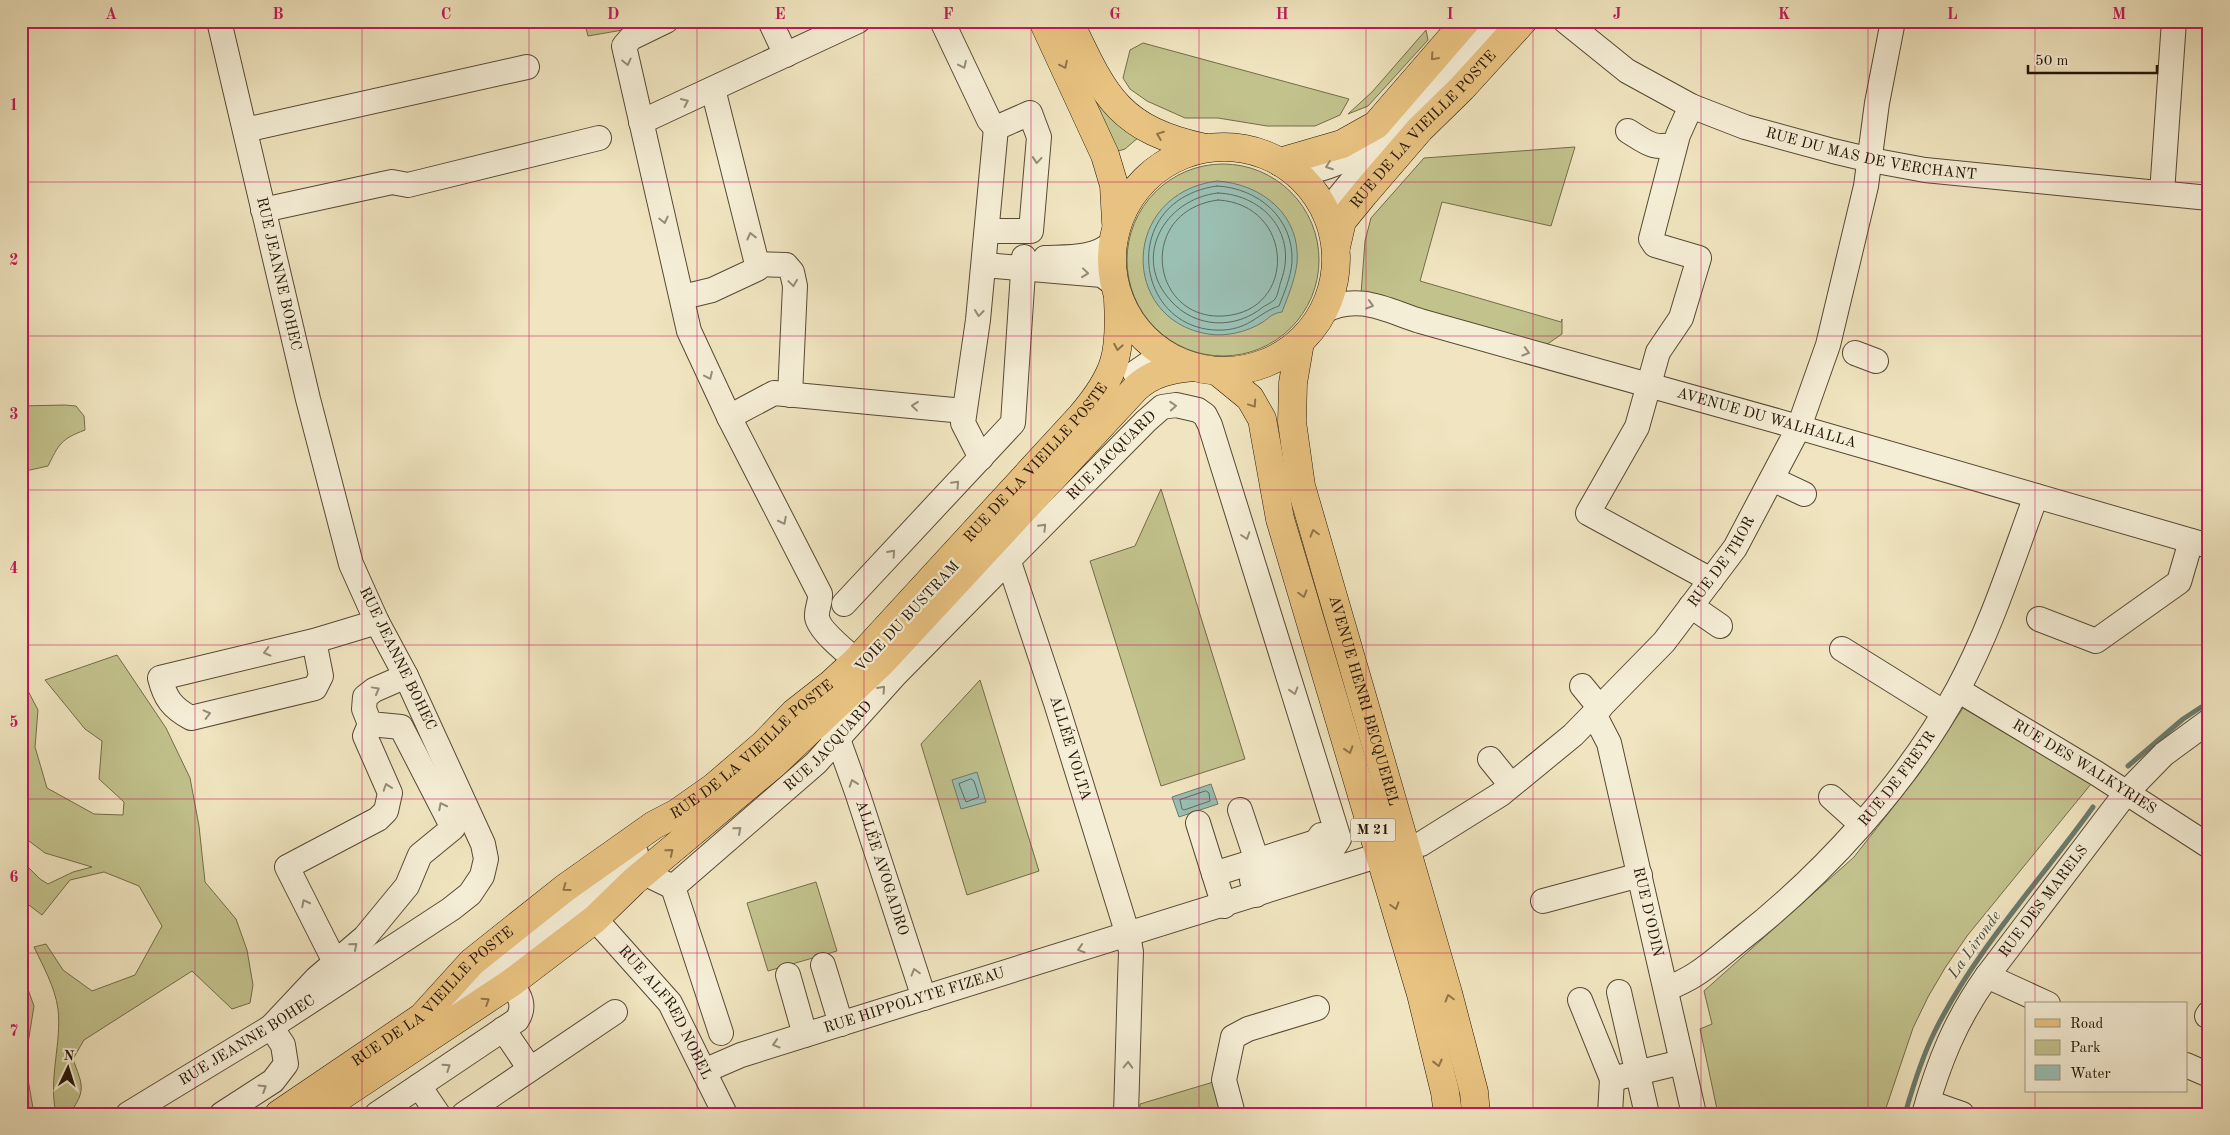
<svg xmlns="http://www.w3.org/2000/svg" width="2230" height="1135" font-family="'Old Standard TT',serif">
	<rect width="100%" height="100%" fill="#f0e5c0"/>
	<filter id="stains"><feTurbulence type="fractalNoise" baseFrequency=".004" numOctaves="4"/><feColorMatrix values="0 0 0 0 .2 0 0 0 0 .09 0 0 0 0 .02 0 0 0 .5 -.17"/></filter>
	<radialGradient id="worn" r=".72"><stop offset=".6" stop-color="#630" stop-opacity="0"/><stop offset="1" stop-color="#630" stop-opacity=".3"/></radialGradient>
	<path fill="#c2c28d" stroke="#736c49" d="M584,21H637L640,27L588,36Z
		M1426,30L1428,40L1368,106L1348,114L1372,92Z
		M1143,43L1349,99L1340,115L1315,126H1267L1218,118H1185L1147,101L1130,89L1123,78L1130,50Z
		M1098,98L1139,137L1125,149L1115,152L1091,101Z
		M1575,147L1551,226L1442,202L1420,281L1561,322L1562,319V334L1533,354L1361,294L1365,241L1371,218L1424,158Z
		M1127 260a96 96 0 1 1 192 0a96 96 0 1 1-192 0Z
		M65,405L76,406L84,416L85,430C61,439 59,444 48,466L21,472V406Z
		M1161,489L1245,759L1161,786L1090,561L1135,546Z
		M117,655L166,728L190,778L199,826L205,882L236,919L247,950L253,985L250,1003L232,1009L192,971L84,1040L73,1059C82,1085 87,1089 70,1113H56C48,1079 62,1043 58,1009C55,987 43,966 34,947L46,944L63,970L92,991L135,975L162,926L139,886L104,872L70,880L42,915L21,899V860L40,879L48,884L73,872L92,867L45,853L21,835V687H26L38,710L35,747L47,788L94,814L123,815L124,802L99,779L102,741L85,729L45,680Z
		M980,680L1039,871L967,895L921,744Z
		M1963,708L2091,784L1967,936L1945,968L1928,997L1913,1028L1884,1114H1718L1700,1029L1712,1024L1704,991L1854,857L1919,774Z
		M816,882L837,951L768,971L747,903Z
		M21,970L34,1006L25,1062L34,1114H21Z
		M1220,1080L1230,1114H1140V1104Z"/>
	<path fill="#9abfb3" stroke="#6b7b6d" d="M1217,181C1262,184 1301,215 1297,263C1295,280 1288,296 1282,312C1273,313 1270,317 1263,322C1247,332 1226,337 1208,334C1120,320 1120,194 1217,181Z
		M977,772L986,802L961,809L952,780Z
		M1211,784L1218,804L1179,817L1172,797Z"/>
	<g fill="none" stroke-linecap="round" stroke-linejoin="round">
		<path stroke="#5f6a5c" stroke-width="1" d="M1217,186C1258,188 1294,218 1292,262C1291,277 1284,293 1279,306C1258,313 1251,328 1224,330C1134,335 1116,200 1217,186Z
			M1218,193C1265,195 1298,235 1281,281C1279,287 1278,295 1275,299C1273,302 1266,305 1263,307C1235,330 1195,328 1171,301C1131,258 1164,199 1218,193Z
			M1218,200C1295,204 1298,312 1223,316C1150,320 1136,211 1218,200Z
			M971,779L974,781L979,797L966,802L959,784Z
			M1206,791L1209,793L1210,801L1184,810L1182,809L1180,800Z"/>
		<path stroke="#6b7b6d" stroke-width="5" d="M2128,766L2183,719L2209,702
			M1905,1114C1913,1086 1922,1057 1935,1031C1976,949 2040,881 2093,807"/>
		<defs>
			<g id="minor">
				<path d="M666,21L631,38L624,46L689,331L729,417L820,594C821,602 816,609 817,617C819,633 858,661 871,673"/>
				<path d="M770,21L786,55"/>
				<path d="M942,21L989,120L996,128"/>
				<path id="s1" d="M1565,21L1627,71L1691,106L1745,127L1833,151L1871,160L1925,170L2209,198"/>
				<path d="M1691,106L1678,135L1651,239L1655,245L1699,258L1681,318L1658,352L1637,427L1588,513L1711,580"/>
				<path d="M641,122L858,21"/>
				<path d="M245,130L527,67"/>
				<path d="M1628,131C1646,142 1653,150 1675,144"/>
				<path d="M1297,174C1327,170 1353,157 1378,143"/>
				<path d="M2162,193L2174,21"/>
				<path d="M263,210L392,182L408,185L599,138"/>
				<path d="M1327,215L1338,198L1388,137L1495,21"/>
				<path d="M1045,258C1067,257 1095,259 1112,243"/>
				<path d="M757,264L786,265L792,272L795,286L790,395"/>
				<path d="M984,265L1102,275L1114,284"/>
				<path d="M683,297L712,290L757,269V264L713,89"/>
				<path id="s2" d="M1324,311C1358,293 1386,310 1420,321L1777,421L2209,546"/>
				<path d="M1855,353L1876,361"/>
				<path d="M1135,373L1151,362L1168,356"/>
				<path d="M729,417L774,393L964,411"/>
				<path d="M981,458L963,423L978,320L996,128L1030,113L1039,137L1031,231H987"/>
				<path d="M1772,479L1804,494"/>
				<path id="s3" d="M1009,562L1056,703L1128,935L1131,952L1130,980L1126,1114"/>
				<path d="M844,604L1013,423L1024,257"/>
				<path d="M1691,606L1720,626"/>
				<path d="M2039,619L2096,641L2179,582L2191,541"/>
				<path d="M314,641L321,676L315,688L191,718C172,708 165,698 160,678L314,641L377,622"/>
				<path d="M1842,649L1943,712"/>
				<path d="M1582,686L1600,708"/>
				<path id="s4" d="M1958,690L2096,773L2209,846"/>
				<path id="s5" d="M1594,714L1609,743L1694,1114"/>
				<path id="s6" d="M829,730L838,739L858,795L924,998"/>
				<path d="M1490,759L1511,785"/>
				<path d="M1831,797L1861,824"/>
				<path d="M1240,810L1257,861"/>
				<path d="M1198,823L1214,874"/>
				<path id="s7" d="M1406,848L1421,844L1501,794L1573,735L1664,642L1735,548L1799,427L1828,345L1866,186L1877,103L1893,21"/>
				<path id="s8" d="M644,873L673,887L816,763L896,674L1146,421L1162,407L1176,405L1198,410L1205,415L1210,425L1339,839L1332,850L1254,876L1252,880L1256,895"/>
				<path d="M673,887L721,1033"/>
				<path d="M1543,901L1640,875"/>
				<path d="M1224,906L1214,874L1316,842L1321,835"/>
				<path id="s9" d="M595,919L670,1003L725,1114"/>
				<path d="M335,962L287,867L378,819L386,811L390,793L365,736L370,724"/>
				<path d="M823,965L841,1024"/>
				<path d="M788,975L805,1035"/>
				<path d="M1987,976L2048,1004"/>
				<path id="s10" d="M1666,989C1676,985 1687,980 1696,974C1712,964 1726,951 1741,939C1823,875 1908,782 1958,689C1991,628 2012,561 2036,496"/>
				<path d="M1619,992L1647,1114"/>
				<path d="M1580,1000L1612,1079L1682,1062"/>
				<path d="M2207,1016L2209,1013"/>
				<path d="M426,1024L581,903L605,877L636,853"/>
				<path d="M503,1029L530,1069"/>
				<path d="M2186,1065L2209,1075"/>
				<path id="s11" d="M704,1071L741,1055L1380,855"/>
				<path d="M419,1086L438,1114"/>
				<path d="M1928,1102L1962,1114"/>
				<path id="s12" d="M128,1114L271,1027L451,909L470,894L482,876L486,859L483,844L406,676L377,622L351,564L308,399L219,21"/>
				<path d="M222,1114L273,1081L286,1064L283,1045L271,1027L317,978L365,937L407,886L420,855L453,828L401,727L370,724L364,709L365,697L374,690L406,676"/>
				<path d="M377,1114L517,1020C526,1006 520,996 511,983"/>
				<path d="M464,1114L615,1012"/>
				<path d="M1233,1114L1224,1080L1233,1037L1248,1029L1317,1008"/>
				<path d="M1610,1114L1612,1079"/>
				<path id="s13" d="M1924,1114C1939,1062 1955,1021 1987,976L2126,793L2164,754L2209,721"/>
			</g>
			<g id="major">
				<path d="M1043,21L1105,155L1114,185L1116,222"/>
				<path d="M1069,21C1105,97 1118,129 1205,148"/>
				<circle cx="1224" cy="259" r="112"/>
				<path d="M1280,162L1342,144L1376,125L1466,21"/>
				<path id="s14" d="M1336,247L1342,221L1364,194L1420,129L1462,88L1523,21"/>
				<path id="s15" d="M1300,342L1293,383L1292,422L1301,486L1448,993L1474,1092L1476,1114"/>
				<path d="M1217,371L1250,398L1262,419L1280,519L1421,994L1445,1092L1448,1114"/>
				<path id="s16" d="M279,1114L422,1017L472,962L565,888L654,825L677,813L714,787L763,745L794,713L831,684L857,660L1081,416C1117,374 1121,353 1118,299"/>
				<path d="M314,1114L511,983L595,919L633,882L774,764L882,662L1136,388C1152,373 1171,369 1193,367"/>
			</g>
		</defs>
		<use href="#minor" stroke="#574934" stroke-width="26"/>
		<use href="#major" stroke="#241505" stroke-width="29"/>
		<use href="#minor" stroke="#f5eed6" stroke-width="24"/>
		<use href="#major" stroke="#e8c280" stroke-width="28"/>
	</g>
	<defs><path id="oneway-chevron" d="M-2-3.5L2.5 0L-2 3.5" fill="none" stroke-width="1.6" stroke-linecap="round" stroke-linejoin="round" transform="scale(1.25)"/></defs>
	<g stroke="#907449">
		<use href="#oneway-chevron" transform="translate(1434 57) rotate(131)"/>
		<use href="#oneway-chevron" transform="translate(1064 65) rotate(64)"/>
		<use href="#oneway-chevron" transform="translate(1160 135) rotate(-159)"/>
		<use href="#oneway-chevron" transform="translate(1118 347) rotate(100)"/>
		<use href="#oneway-chevron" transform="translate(1253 404) rotate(56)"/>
		<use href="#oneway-chevron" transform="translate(1314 533) rotate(-106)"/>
		<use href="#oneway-chevron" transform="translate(1303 594) rotate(74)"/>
		<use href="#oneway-chevron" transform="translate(1349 750) rotate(73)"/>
		<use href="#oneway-chevron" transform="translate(670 852) rotate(-39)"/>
		<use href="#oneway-chevron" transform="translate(566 888) rotate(144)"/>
		<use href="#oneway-chevron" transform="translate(1395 906) rotate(74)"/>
		<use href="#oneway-chevron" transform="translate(1449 998) rotate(-105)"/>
		<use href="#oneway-chevron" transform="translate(486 1001) rotate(-33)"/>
		<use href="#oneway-chevron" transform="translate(1438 1063) rotate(76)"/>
	</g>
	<g stroke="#978c78">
		<use href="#oneway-chevron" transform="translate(627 62) rotate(77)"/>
		<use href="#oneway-chevron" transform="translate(963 65) rotate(65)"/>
		<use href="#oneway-chevron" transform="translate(685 102) rotate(-25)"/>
		<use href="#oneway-chevron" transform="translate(1037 160) rotate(95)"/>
		<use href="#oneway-chevron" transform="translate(1329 166) rotate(160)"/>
		<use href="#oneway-chevron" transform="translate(664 220) rotate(77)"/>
		<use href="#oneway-chevron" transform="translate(751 236) rotate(-104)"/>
		<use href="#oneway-chevron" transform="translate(1085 273) rotate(6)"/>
		<use href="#oneway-chevron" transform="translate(793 283) rotate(82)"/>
		<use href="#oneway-chevron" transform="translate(1370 305) rotate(17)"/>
		<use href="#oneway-chevron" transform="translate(979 313) rotate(96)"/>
		<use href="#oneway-chevron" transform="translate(1526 352) rotate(16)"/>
		<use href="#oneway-chevron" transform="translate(709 376) rotate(65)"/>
		<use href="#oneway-chevron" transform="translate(915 406) rotate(-174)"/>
		<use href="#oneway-chevron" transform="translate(1173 406) rotate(-4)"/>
		<use href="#oneway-chevron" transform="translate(956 484) rotate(-46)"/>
		<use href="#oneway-chevron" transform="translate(783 521) rotate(63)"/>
		<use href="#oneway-chevron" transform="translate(1043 527) rotate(-46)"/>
		<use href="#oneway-chevron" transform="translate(1246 536) rotate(72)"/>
		<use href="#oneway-chevron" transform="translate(892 553) rotate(-48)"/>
		<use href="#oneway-chevron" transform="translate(267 652) rotate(166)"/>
		<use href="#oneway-chevron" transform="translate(882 689) rotate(-48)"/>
		<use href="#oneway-chevron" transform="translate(376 690) rotate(-29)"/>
		<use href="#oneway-chevron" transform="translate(1294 691) rotate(73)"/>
		<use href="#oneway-chevron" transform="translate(207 714) rotate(-14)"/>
		<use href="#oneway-chevron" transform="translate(853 783) rotate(-109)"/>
		<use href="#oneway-chevron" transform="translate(387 787) rotate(-109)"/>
		<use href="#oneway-chevron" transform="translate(442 806) rotate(-117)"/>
		<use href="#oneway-chevron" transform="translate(738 830) rotate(-41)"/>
		<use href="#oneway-chevron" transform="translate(305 903) rotate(-117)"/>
		<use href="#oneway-chevron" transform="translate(354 946) rotate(-41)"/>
		<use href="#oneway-chevron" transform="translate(1081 949) rotate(163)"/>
		<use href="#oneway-chevron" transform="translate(915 972) rotate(-106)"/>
		<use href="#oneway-chevron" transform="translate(776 1044) rotate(163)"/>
		<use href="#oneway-chevron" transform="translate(1128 1065) rotate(-88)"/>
		<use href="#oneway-chevron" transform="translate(447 1067) rotate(-34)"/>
		<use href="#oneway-chevron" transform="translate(263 1088) rotate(-32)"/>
	</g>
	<path fill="none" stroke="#c2185b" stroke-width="1" stroke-opacity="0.55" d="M195,21V1114M362,21V1114M529,21V1114M697,21V1114M864,21V1114M1031,21V1114M1199,21V1114M1366,21V1114M1533,21V1114M1701,21V1114M1868,21V1114M2035,21V1004M21,182H2209M21,336H2209M21,490H2209M21,645H2209M21,799H2209M21,953H2209M2035,1091V1114"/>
	<g text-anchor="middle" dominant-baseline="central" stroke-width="4.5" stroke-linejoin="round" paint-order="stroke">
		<rect fill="#f5eed6" stroke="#635644" stroke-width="1" x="1350.5" y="818.5" width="45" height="23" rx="4"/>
		<g font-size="14" font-weight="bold" fill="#241505">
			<text x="1373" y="830">M 21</text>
		</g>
		<g font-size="15" fill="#241505" stroke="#f5eed6">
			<text stroke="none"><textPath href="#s14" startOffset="149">RUE DE LA VIEILLE POSTE</textPath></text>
			<text stroke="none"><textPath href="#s1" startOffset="340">RUE DU MAS DE VERCHANT</textPath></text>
			<text transform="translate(278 274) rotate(77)">RUE JEANNE BOHEC</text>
			<text stroke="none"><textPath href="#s2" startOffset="460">AVENUE DU WALHALLA</textPath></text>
			<text stroke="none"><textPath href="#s8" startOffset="648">RUE JACQUARD</textPath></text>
			<text stroke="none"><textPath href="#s16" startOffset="1004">RUE DE LA VIEILLE POSTE</textPath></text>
			<text stroke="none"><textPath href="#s7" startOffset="432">RUE DE THOR</textPath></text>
			<text transform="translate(908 617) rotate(-47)">VOIE DU BUSTRAM</text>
			<text transform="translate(397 659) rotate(64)">RUE JEANNE BOHEC</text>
			<text stroke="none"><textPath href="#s15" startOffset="369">AVENUE HENRI BECQUEREL</textPath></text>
			<text stroke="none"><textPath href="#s8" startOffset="242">RUE JACQUARD</textPath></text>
			<text stroke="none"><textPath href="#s3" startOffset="196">ALLÉE VOLTA</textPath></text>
			<text stroke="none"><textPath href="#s16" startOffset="599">RUE DE LA VIEILLE POSTE</textPath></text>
			<text stroke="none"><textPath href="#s4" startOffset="148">RUE DES WALKYRIES</textPath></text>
			<text stroke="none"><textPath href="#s10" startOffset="315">RUE DE FREYR</textPath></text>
			<text stroke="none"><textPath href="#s6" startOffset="149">ALLÉE AVOGADRO</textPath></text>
			<text stroke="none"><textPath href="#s13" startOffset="246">RUE DES MARELS</textPath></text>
			<text stroke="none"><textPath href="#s5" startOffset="206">RUE D'ODIN</textPath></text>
			<text stroke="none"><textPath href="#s16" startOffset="194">RUE DE LA VIEILLE POSTE</textPath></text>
			<text stroke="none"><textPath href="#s11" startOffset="222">RUE HIPPOLYTE FIZEAU</textPath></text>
			<text stroke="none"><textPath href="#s9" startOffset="118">RUE ALFRED NOBEL</textPath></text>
			<text stroke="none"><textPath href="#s12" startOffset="140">RUE JEANNE BOHEC</textPath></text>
		</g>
		<g font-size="16" font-style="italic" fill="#4d5042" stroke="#f5eed6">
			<text transform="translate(1975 945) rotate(-54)">La Lironde</text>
		</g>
	</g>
	<rect width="2230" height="1135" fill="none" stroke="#f0e5c0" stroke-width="55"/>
	<rect x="2025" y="1002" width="162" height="90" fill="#f5eed6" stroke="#a19782"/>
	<rect x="2035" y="1019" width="25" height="8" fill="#e8c280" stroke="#a19782"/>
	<text x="2070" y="1028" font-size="15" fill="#241505">Road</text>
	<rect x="2035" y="1040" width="25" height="15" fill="#c2c28d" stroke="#a19782"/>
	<text x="2070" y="1052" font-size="15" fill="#241505">Park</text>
	<rect x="2035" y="1065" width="25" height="15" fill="#9abfb3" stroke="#a19782"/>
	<text x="2070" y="1078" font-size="15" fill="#241505">Water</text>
	<g transform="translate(68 1068) rotate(4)" stroke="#f5eed6" stroke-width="4" paint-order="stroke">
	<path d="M0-4L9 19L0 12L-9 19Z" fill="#241505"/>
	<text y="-8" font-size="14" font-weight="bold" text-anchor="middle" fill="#241505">N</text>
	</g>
	<path d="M2028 65v8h129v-8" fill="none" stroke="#241505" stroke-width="2.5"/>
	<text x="2035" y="65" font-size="15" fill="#241505" stroke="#f5eed6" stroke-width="4" paint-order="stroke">50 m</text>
	<rect x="28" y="28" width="2174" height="1080" fill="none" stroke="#c2185b" stroke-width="2"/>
	<g font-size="16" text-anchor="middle" font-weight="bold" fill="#c2185b">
		<text x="111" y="19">A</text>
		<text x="278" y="19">B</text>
		<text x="446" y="19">C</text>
		<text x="613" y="19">D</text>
		<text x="780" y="19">E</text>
		<text x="948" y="19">F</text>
		<text x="1115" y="19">G</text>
		<text x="1282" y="19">H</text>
		<text x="1450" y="19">I</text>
		<text x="1617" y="19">J</text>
		<text x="1784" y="19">K</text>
		<text x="1952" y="19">L</text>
		<text x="2119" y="19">M</text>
		<text x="14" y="110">1</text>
		<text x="14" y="265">2</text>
		<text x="14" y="419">3</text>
		<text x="14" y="573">4</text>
		<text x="14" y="727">5</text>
		<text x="14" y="882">6</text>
		<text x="14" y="1036">7</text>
	</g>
	<rect width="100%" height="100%" filter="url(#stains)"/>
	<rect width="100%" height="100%" fill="url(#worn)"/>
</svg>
